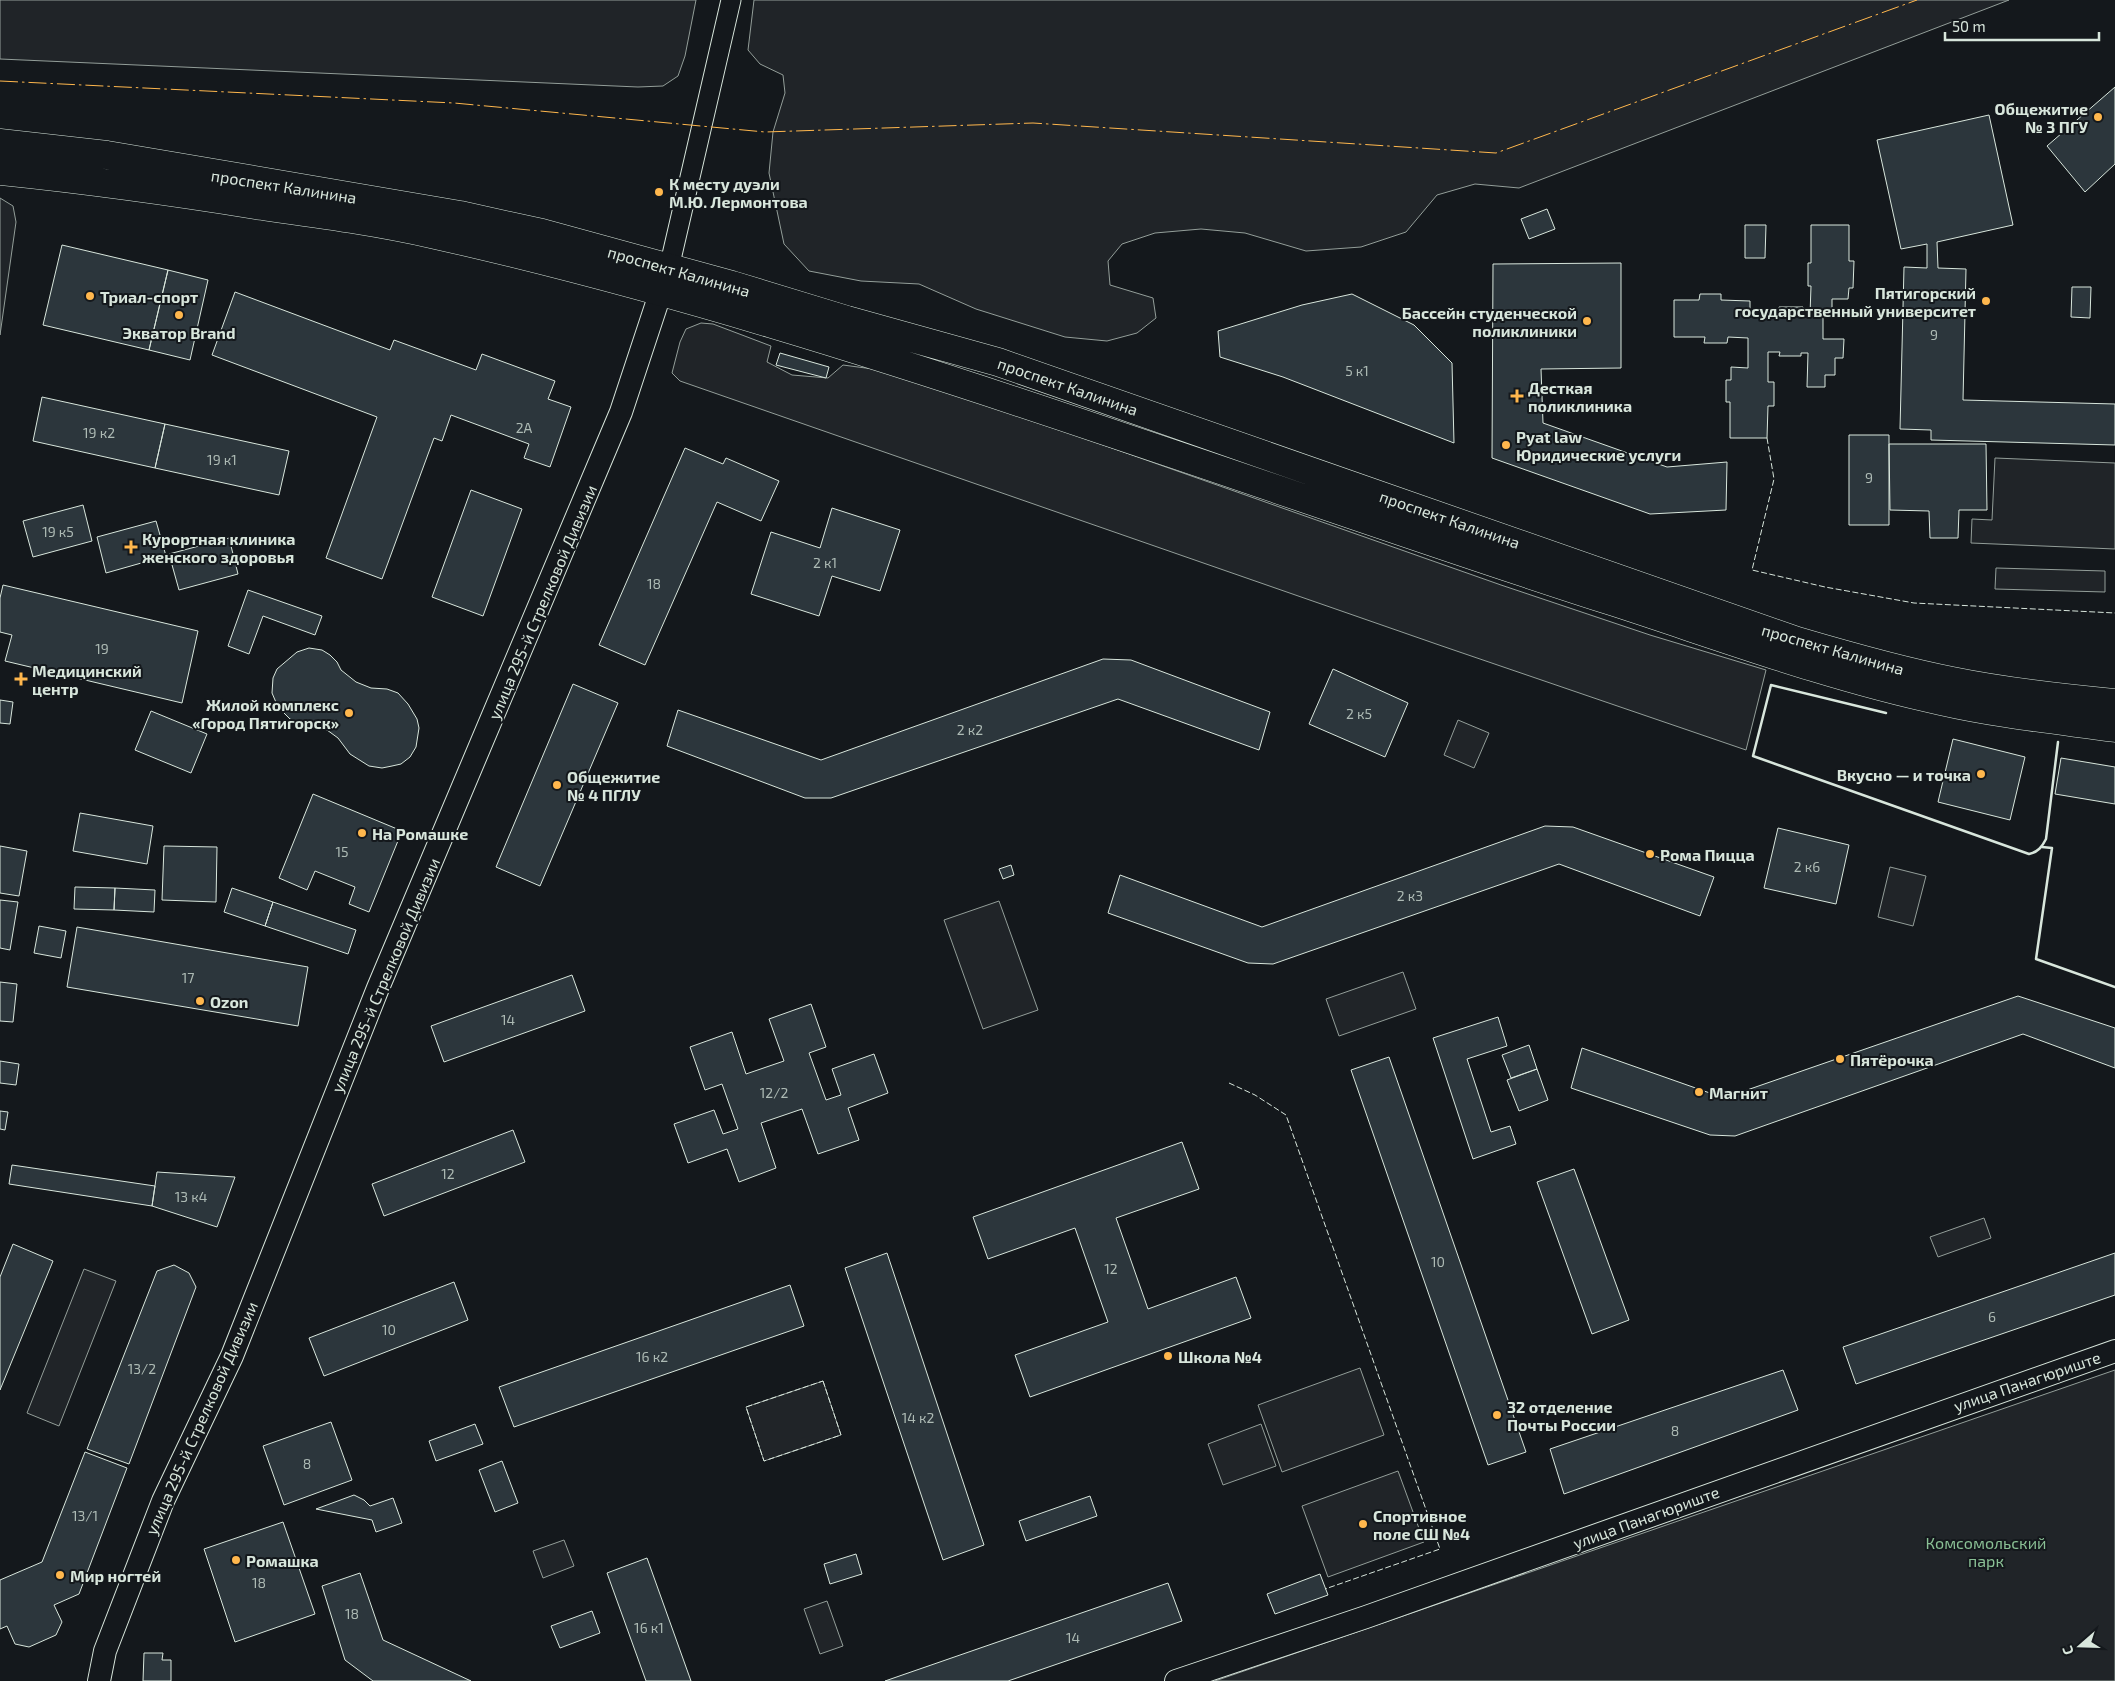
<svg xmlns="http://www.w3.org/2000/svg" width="2115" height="1681" font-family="'Exo 2',sans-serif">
	<rect width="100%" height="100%" fill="#14181c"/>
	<path fill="#202428" stroke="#939e99" d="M0,0H696L685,56L678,76L663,86L638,87L0,59Z
		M754,0H2009L1519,188L1475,184L1437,195L1406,232L1361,247L1306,251L1245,233L1201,229L1155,233L1122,244L1108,261L1110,285L1153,298L1156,318L1137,333L1107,341L1065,337L976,309L919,284L861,281L809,271L784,244L769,173L773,132L785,93L783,75L760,64L748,50Z
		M0,198L13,206L16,222L0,335Z
		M701,323L713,324L771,346L767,362L792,375L828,378L843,365L888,371L1058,429L1501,585L1650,635L1766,670L1746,750L1442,646L680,381L672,373L680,342L686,329Z
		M1995,458L2115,463V549L1971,543L1972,519L1992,520Z
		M1996,568L2105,571V592L1995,589Z
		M1458,720L1489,733L1474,768L1444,755Z
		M1890,867L1926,876L1913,926L1878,917Z
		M999,901L1038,1010L983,1029L944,920Z
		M1403,972L1416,1009L1339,1036L1326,999Z
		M1984,1218L1991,1238L1938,1257L1930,1237Z
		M84,1269L116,1281L59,1426L27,1413Z
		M1360,1368L1384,1435L1282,1472L1258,1405Z
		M2115,1370V1681H1215Z
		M823,1381L841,1435L764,1461L746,1407Z
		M1261,1424L1276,1466L1223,1485L1208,1444Z
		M1398,1471L1424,1542L1328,1577L1302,1506Z
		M564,1540L574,1566L543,1578L533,1551Z
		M827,1601L843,1646L820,1654L804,1609Z"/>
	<path fill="#2c363c" stroke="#d8e6dc" d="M2115,87V164L2085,192L2047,146Z
		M1989,115L2013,225L1937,242L1938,268L1966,269L1963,400L2115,404V445L1931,440V430L1900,429L1904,267L1927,268V244L1901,249L1877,140Z
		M1547,209L1555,229L1529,239L1521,219Z
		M1745,225H1766L1765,258H1745Z
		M1811,225H1849V261H1854L1853,288H1849L1848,299H1832V311H1823V339H1844L1843,358H1835V375H1825V387H1807L1808,353H1801V356H1779L1780,352H1768V382H1774V406H1768L1767,438H1730V402H1726V380H1731V367L1748,368V338L1728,337L1727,343H1704L1705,337H1674V300H1699L1700,294H1721V300L1750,301V315H1779V307H1803V315H1810L1811,286H1808V263H1811Z
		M62,245L168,270L149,350L43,325Z
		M1621,263V368L1541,369L1543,423L1667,467L1727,462L1726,510L1650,514L1492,458L1493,264Z
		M168,270L208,280L190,360L149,350Z
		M2072,287H2091L2090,318L2071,317Z
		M235,292L390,350L394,340L476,370L482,354L555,381L548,399L571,407L550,467L524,458L529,444L451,415L442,441L434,438L382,579L326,558L377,417L212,355Z
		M1352,294L1414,325L1452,363L1454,443L1283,377L1220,357L1218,331L1302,305Z
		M780,353L829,367L826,378L776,365Z
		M42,397L165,424L155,468L33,441Z
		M165,424L289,451L279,495L155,468Z
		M1849,435H1889V525H1849Z
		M1889,444H1986L1987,510H1959L1958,538H1930L1929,511L1890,510Z
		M685,448L723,464L726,458L779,481L761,521L717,502L645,665L599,645Z
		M471,490L522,509L483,616L432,597Z
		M83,505L92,541L33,557L23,521Z
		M832,508L900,530L880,591L832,576L819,616L751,594L771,532L820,548Z
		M156,521L166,556L106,573L97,537Z
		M229,538L238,574L179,590L169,554Z
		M3,585L198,631L182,703L5,661L12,635L0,632V598Z
		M248,590L322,616L315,635L263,616L249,654L228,646Z
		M309,648L322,650L330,655L337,662L341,670L356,682L371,688L387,689L398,693L408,704L417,719L419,728L416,747L410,757L401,764L392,766L382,768L369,766L350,754L338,738L327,730L298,723L290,719L278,707L272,693L273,678L277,669L297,652Z
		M1103,659L1131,660L1270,712L1259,750L1118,699L831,798H805L667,746L678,710L821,760Z
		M1333,669L1408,703L1385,757L1309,724Z
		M573,684L618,703L540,886L496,867Z
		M0,700L13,702L10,724L0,723Z
		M151,711L207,734L191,773L135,750Z
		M1953,739L2025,757L2010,820L1938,802Z
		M2061,758L2115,767V804L2055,794Z
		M313,794L402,831L369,912L349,904L355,887L315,871L307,890L279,878Z
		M80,813L153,826L147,864L73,851Z
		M1545,826L1573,827L1714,877L1700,916L1559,864L1273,964L1248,963L1108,913L1120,875L1262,927Z
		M1778,828L1849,845L1836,904L1764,888Z
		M0,846L27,851L19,896L0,893Z
		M164,846L217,847L216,902L162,900Z
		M1011,865L1014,875L1003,879L999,869Z
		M75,887L115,888L114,910L74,909Z
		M115,888L155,890L154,912L114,910Z
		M232,888L273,902L265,926L224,912Z
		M0,900L18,902L10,950L0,948Z
		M273,902L356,930L348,954L265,926Z
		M39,926L66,931L61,958L34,953Z
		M77,927L308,967L298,1026L67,987Z
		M572,975L585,1011L444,1062L431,1026Z
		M0,982L17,984L13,1022L0,1021Z
		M2018,996L2115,1028V1068L2023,1034L1735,1136L1710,1135L1571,1088L1582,1048L1724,1098Z
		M811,1004L826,1047L809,1053L826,1100L841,1095L832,1069L874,1054L888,1093L848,1108L859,1140L818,1154L802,1109L761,1123L776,1168L739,1182L727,1149L688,1163L674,1124L714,1110L723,1134L738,1129L722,1084L705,1090L690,1047L732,1032L746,1074L784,1061L769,1019Z
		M1498,1017L1507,1046L1467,1059L1491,1132L1510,1126L1516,1144L1473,1159L1433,1038Z
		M1529,1045L1537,1069L1511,1078L1502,1055Z
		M1389,1057L1526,1452L1488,1465L1351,1070Z
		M0,1061L19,1064L16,1085L0,1083Z
		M1537,1069L1548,1100L1519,1111L1507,1080Z
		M0,1111L8,1112L5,1130L0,1129Z
		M513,1130L525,1162L384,1216L372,1184Z
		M1182,1142L1199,1189L1116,1218L1148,1309L1236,1277L1251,1318L1030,1397L1015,1355L1108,1322L1075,1228L988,1259L973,1217Z
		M12,1165L155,1186L152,1206L9,1184Z
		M1574,1169L1629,1320L1592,1334L1537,1182Z
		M157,1172L235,1177L217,1227L152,1206Z
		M13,1244L53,1261L0,1390V1277Z
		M887,1253L984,1545L943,1560L845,1268Z
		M2115,1253V1295L1856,1384L1843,1347Z
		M174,1265L189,1273L196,1287L129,1464L87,1449L157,1271Z
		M454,1282L468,1320L324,1376L309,1338Z
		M790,1285L804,1326L514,1427L499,1387Z
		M1783,1370L1798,1410L1564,1494L1550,1449Z
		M331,1422L352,1480L284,1505L263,1446Z
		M475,1424L483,1444L436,1461L429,1441Z
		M85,1452L127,1468L79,1594L54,1605L62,1622L56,1635L29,1647L15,1644L7,1626L0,1629V1580L42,1562Z
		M502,1461L518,1503L495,1512L479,1470Z
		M354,1495L364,1500L370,1506L393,1498L402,1523L376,1532L372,1520L316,1509Z
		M1090,1496L1097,1516L1026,1541L1019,1521Z
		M283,1522L315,1614L235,1642L204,1549Z
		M856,1554L862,1574L830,1584L824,1564Z
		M647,1558L691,1681H646L607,1573Z
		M360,1573L383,1640L471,1681H373L345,1660L322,1586Z
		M1320,1574L1328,1595L1275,1614L1267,1594Z
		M1168,1583L1182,1621L1008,1681H885Z
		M592,1611L600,1633L560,1648L551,1626Z
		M144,1653H163L162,1660H171V1681H143Z"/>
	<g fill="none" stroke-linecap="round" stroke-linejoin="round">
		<defs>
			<path id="minor" d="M669,268L731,0"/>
			<path id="tertiary" d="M99,1681L105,1651L163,1501L232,1356L378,988L621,412L661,291
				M1176,1681L1366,1617L2115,1351"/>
			<path id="primary" d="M0,143L107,155L460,215L542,233L732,285L847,320L998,362L1797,641C1848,656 1900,671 1952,681C2006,692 2061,698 2115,703
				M0,171C88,180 175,192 262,206C320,214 379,222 436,235C662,286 883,356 1102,430C1273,487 1442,547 1614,602C1722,637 1829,677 1941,701C1998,714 2057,720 2115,728"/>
		</defs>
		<use href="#minor" stroke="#d8e6dc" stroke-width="21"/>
		<use href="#tertiary" stroke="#d8e6dc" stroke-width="24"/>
		<use href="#primary" stroke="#d8e6dc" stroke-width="29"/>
		<use href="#minor" stroke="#14181c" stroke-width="19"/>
		<use href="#tertiary" stroke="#14181c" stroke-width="22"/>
		<use href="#primary" stroke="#14181c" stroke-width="28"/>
		<path stroke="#d8e6dc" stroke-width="1" stroke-dasharray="6 2.5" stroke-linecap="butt" d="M1767,438L1774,479L1752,570L1825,587L1914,603L2115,613
			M1229,1083L1255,1095L1286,1115L1440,1549L1325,1589
			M823,1381L841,1435L764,1461L746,1407Z"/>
		<path stroke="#d8e6dc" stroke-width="2.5" d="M1886,713L1771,685L1753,756L2029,854C2038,852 2042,847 2046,839L2058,742
			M2042,847L2052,848L2036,959L2115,987"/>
		<path stroke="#ffb74d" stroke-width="1" stroke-dasharray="18 4 2.5 4" stroke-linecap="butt" d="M0,81L454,103L765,132L1033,123L1496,153L1917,0"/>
	</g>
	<g fill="#ffb74d" stroke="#14181c" stroke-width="2">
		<circle cx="2098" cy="117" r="5"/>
		<circle cx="659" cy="192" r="5"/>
		<circle cx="90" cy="296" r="5"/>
		<circle cx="1986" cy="301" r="5"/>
		<circle cx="179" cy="315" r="5"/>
		<circle cx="1587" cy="321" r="5"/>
		<path d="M1514.5 388.5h5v5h5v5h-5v5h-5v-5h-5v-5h5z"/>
		<circle cx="1506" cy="445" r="5"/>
		<path d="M128.5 539.5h5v5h5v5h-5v5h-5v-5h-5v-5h5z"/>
		<path d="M18.5 671.5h5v5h5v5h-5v5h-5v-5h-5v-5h5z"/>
		<circle cx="349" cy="713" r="5"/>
		<circle cx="1981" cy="774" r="5"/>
		<circle cx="557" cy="785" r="5"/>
		<circle cx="362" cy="833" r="5"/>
		<circle cx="1650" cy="854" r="5"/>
		<circle cx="200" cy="1001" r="5"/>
		<circle cx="1840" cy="1059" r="5"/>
		<circle cx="1699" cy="1092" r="5"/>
		<circle cx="1168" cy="1356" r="5"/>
		<circle cx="1497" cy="1415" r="5"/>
		<circle cx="1363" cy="1524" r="5"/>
		<circle cx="236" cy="1560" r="5"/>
		<circle cx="60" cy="1575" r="5"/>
	</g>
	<g text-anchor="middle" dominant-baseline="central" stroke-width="4" stroke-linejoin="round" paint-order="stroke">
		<g font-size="14" fill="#adbab4">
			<text x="1934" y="334">9</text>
			<text x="1357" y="370">5 к1</text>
			<text x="524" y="427">2А</text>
			<text x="99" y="432">19 к2</text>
			<text x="222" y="459">19 к1</text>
			<text x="1869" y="477">9</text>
			<text x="58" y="531">19 к5</text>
			<text x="825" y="562">2 к1</text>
			<text x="654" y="583">18</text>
			<text x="102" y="648">19</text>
			<text x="1359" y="713">2 к5</text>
			<text x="970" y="729">2 к2</text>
			<text x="342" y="851">15</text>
			<text x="1807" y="866">2 к6</text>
			<text x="1410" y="895">2 к3</text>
			<text x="188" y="977">17</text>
			<text x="508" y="1019">14</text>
			<text x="774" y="1092">12/2</text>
			<text x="448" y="1173">12</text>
			<text x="191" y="1196">13 к4</text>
			<text x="1438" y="1261">10</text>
			<text x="1111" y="1268">12</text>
			<text x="1992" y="1316">6</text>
			<text x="389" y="1329">10</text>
			<text x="652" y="1356">16 к2</text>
			<text x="142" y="1368">13/2</text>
			<text x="918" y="1417">14 к2</text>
			<text x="1675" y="1430">8</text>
			<text x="307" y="1463">8</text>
			<text x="85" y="1515">13/1</text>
			<text x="259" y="1582">18</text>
			<text x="352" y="1613">18</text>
			<text x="649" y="1627">16 к1</text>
			<text x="1073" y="1637">14</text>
		</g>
		<g font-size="16" font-weight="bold" fill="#d8e6dc" stroke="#14181c" text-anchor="start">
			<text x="2088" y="108" text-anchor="end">Общежитие<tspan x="2088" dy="18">№ 3 ПГУ</tspan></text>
			<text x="669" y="183">К месту дуэли<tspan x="669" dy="18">М.Ю. Лермонтова</tspan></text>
			<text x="1976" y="292" text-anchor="end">Пятигорский<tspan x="1976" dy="18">государственный университет</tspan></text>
			<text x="100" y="296">Триал-спорт</text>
			<text x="1577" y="312" text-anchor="end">Бассейн студенческой<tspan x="1577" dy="18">поликлиники</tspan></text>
			<text x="179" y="332" text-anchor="middle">Экватор Brand</text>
			<text x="1528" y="387">Десткая<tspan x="1528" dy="18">поликлиника</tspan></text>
			<text x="1516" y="436">Pyat law<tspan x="1516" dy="18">Юридические услуги</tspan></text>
			<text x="142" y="538">Курортная клиника<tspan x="142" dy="18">женского здоровья</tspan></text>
			<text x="32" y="670">Медицинский<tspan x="32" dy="18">центр</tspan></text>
			<text x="339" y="704" text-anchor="end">Жилой комплекс<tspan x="339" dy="18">«Город Пятигорск»</tspan></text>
			<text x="1971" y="774" text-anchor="end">Вкусно — и точка</text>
			<text x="567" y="776">Общежитие<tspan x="567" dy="18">№ 4 ПГЛУ</tspan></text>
			<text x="372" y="833">На Ромашке</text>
			<text x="1660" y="854">Рома Пицца</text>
			<text x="210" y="1001">Ozon</text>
			<text x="1850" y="1059">Пятёрочка</text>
			<text x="1709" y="1092">Магнит</text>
			<text x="1178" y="1356">Школа №4</text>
			<text x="1507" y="1406">32 отделение<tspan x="1507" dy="18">Почты России</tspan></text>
			<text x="1373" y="1515">Спортивное<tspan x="1373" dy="18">поле СШ №4</tspan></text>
			<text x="246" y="1560">Ромашка</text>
			<text x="70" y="1575">Мир ногтей</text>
		</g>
		<g font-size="16" fill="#d8e6dc" stroke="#14181c">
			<text transform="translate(284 186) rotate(9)">проспект Калинина</text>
			<text transform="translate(679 271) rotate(16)">проспект Калинина</text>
			<text transform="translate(1068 386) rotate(19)">проспект Калинина</text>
			<text transform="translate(1450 519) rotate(19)">проспект Калинина</text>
			<text transform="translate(542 602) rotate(-67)">улица 295-й Стрелковой Дивизии</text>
			<text transform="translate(1833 649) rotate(16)">проспект Калинина</text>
			<text transform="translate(385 975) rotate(-67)">улица 295-й Стрелковой Дивизии</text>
			<text transform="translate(2027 1381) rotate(-19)">улица Панагюриште</text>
			<text transform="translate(201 1418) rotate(-66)">улица 295-й Стрелковой Дивизии</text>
			<text transform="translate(1646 1517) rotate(-20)">улица Панагюриште</text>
		</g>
		<g font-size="16" fill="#8ac095" stroke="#14181c">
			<text x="1986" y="1542">Комсомольский<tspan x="1986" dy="18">парк</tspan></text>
		</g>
	</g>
	<g transform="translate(2080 1646) rotate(250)" stroke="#14181c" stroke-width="4" paint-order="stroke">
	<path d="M0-4L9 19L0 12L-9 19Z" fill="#d8e6dc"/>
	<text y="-8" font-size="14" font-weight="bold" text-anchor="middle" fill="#d8e6dc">С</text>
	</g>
	<path d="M1945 32v8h154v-8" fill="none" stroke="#d8e6dc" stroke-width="2.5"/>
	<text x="1952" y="32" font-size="15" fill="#d8e6dc" stroke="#14181c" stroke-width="4" paint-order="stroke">50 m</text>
</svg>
